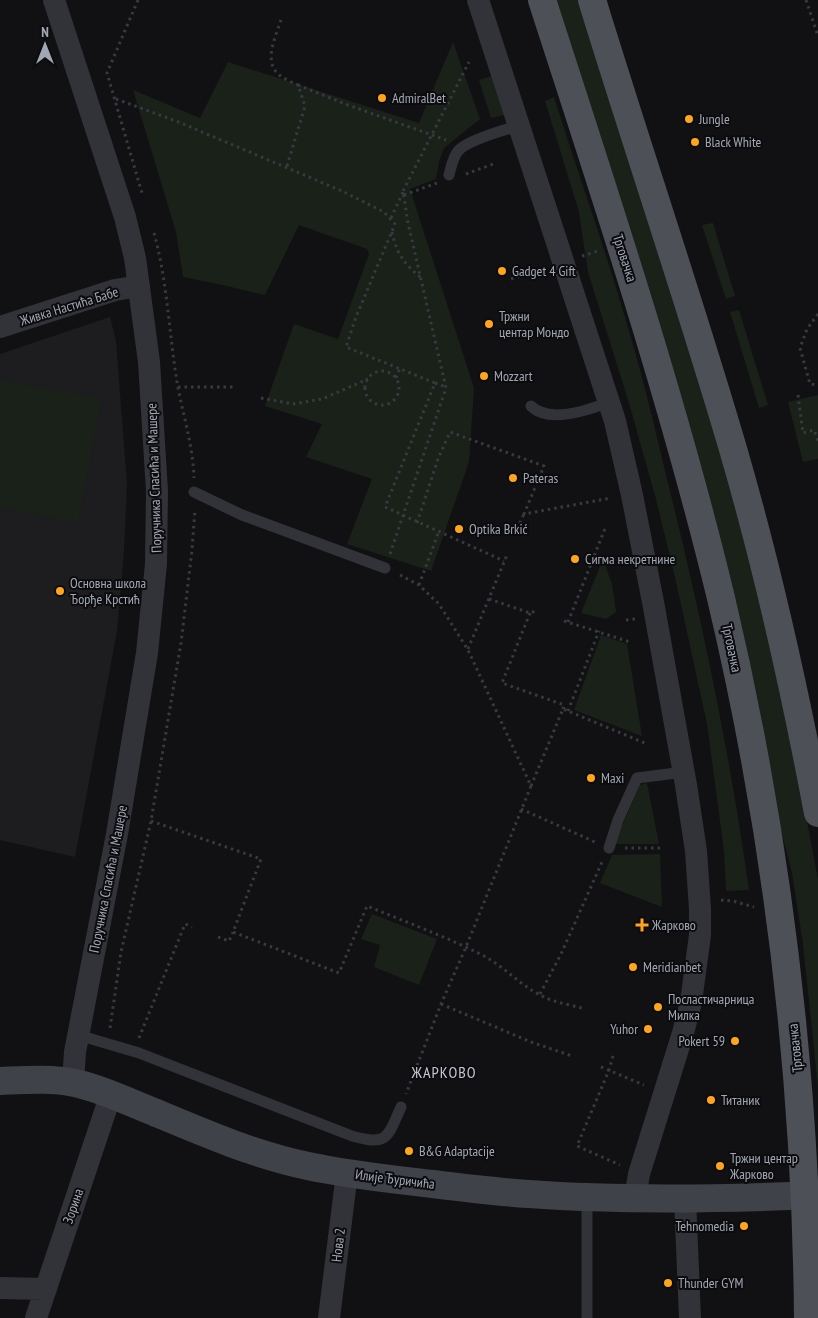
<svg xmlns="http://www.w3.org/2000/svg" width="818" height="1318" font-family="'PT Sans Narrow',sans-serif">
	<rect width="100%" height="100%" fill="#111113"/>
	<path fill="#1d1d20" d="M110,317L116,341L127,485L124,551L117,631L75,857L0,840V354Z"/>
	<path fill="#192119" d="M554,0H581L679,312L746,539L794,753L818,879V1087L803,944L792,873L775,807Z
		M453,42L480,119L444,148L439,162L436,179L410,189L474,388L469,462L431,571L347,544L372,479L306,457L322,424L265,406L294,324L338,339L369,254L367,249L299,225L265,295L218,284L183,277L176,232L133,90L200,118L228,62L419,123Z
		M495,75L505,115L491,118L479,80Z
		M554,97C578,174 606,250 628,328C644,380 656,434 669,487C702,620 730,754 749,890L726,891L724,851L707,724L677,586L656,499L629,403L588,272L579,212L545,101Z
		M713,223L735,296L726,299L702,225Z
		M739,310L768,405L759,408L730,312Z
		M0,380L102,399L78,523L0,507Z
		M818,395V459L803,462L788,402Z
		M603,559L612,584L616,612L606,619L581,613Z
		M601,635L627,644L642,736L574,710Z
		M647,783L659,844H614L640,785Z
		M660,854L662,907L600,883L612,855Z
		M372,914L437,939L419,985L374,967L380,945L361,939Z"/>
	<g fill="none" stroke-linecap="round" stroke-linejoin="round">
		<path stroke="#383a3f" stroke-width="3" stroke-dasharray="2.5 4" stroke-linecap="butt" d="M138,0L107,73L142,193
			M806,0L818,36
			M281,20C276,36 264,59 277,73C282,78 291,82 298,85L305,106L287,166
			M298,85L348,105L446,140
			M116,99L176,121L342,191L384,212L395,224L356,317L346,347L435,383L385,507L504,561
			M466,174L496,163
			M404,195L437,183
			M391,218L403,192
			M392,232C397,255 404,263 421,278
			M154,233C168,284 169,336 178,388C184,418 193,447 194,478
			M582,256L598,251
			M511,279L544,269
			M818,314L807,329L800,348L810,384L818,385
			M365 388a17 17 0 1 1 34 0a17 17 0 1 1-34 0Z
			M396,378L400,368
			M435,383L446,387
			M178,387H233
			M798,395L803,433L814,430L818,441
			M261,398L293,404L322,399L368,379
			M417,523L438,459L450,432L544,466L524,514L611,498
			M517,529L524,514
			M390,554L446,388L408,223L403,191L469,62
			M400,575L419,585L439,604L468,650L531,786L466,947L441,1004L406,1094
			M419,585L439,531
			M489,599L530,613L538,610
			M530,613L502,683L564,705L563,709
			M626,620L636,619
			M564,621L630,642
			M568,622L606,526
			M468,649L507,555
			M568,711L599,631
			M531,786L563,709L647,744
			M521,809L595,842
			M151,821L261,859L233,932L339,973L367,906C406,922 447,937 484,956C506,968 522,987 544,997C556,1003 572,1005 585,1009
			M625,848H663
			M721,900L733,901L754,907
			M218,937L229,941L233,932
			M540,994L561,954L602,862
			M441,1004L531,1042L572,1056
			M110,1028L121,952L151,821L181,643L192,550L195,509
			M139,1038L185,924L192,927
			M613,1056L609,1070L577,1146L620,1165
			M601,1067L644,1085"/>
		<path stroke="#323338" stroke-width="11" d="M449,175C451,167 453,156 459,150C469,140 504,130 518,126
			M531,406C549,424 589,410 609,402
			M194,492L242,515L385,568
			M609,848L618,820L637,778L684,772
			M78,1035L139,1053L352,1136C388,1146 387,1138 401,1107
			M587,1197V1318"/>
		<path stroke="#323338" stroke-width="22" d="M54,0L125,217L135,258L149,362L157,491L156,564L147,653L117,834L75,1052L73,1083
			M478,0L615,421L632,495L653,602L686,785L696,851L700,909V935L691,1002L683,1033L639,1174L635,1198
			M0,327L115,290L139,286
			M685,1199L690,1318
			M0,1288L46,1289
			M36,1318L111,1094
			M329,1318L347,1173"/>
		<path stroke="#3f4248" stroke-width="28" d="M0,1081C25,1080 51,1078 75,1083C103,1089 128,1102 154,1112C204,1133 255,1155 308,1166C349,1175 391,1179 433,1184C465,1188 497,1192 529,1194C625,1201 722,1199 818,1195"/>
		<path stroke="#4d5057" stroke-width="28" d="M542,0C606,198 672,396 721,598C777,834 806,1076 808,1318
			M592,0C638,150 689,299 733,449C768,569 795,691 818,813"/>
	</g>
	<g fill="#ffa51c" stroke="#0c0c0e" stroke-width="2">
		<circle cx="382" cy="98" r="5"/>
		<circle cx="689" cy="119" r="5"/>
		<circle cx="695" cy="142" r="5"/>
		<circle cx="502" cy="271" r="5"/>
		<circle cx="489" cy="324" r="5"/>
		<circle cx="484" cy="376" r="5"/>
		<circle cx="513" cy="478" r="5"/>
		<circle cx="459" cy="529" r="5"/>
		<circle cx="575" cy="559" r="5"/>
		<circle cx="60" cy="591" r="5"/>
		<circle cx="591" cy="778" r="5"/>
		<path d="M639.5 917.5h5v5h5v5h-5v5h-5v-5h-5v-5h5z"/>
		<circle cx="633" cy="967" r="5"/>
		<circle cx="658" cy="1007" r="5"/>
		<circle cx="648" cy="1029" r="5"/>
		<circle cx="735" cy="1041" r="5"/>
		<circle cx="711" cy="1100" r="5"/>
		<circle cx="409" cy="1151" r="5"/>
		<circle cx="720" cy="1166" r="5"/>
		<circle cx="744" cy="1226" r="5"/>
		<circle cx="668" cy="1283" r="5"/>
	</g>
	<g text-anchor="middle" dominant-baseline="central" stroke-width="4" stroke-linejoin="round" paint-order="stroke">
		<g font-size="14" fill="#a1a8b4" stroke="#0c0c0e" text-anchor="start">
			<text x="392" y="98">AdmiralBet</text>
			<text x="699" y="119">Jungle</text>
			<text x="705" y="142">Black White</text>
			<text x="512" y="271">Gadget 4 Gift</text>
			<text x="499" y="316">Тржни<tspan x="499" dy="16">центар Мондо</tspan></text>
			<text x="494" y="376">Mozzart</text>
			<text x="523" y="478">Pateras</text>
			<text x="469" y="529">Optika Brkić</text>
			<text x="585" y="559">Сигма некретнине</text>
			<text x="70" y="583">Основна школа<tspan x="70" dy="16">Ђорђе Крстић</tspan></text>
			<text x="601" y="778">Maxi</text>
			<text x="652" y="925">Жарково</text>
			<text x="643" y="967">Meridianbet</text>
			<text x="668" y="999">Посластичарница<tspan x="668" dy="16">Милка</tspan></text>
			<text x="638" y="1029" text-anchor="end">Yuhor</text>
			<text x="725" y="1041" text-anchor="end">Pokert 59</text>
			<text x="721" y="1100">Титаник</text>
			<text x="419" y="1151">B&amp;G Adaptacije</text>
			<text x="730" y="1158">Тржни центар<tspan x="730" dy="16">Жарково</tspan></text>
			<text x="734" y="1226" text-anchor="end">Tehnomedia</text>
			<text x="678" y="1283">Thunder GYM</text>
		</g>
		<g font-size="14" fill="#a1a8b4" stroke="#0c0c0e">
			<text transform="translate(625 258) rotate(72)">Трговачка</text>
			<text transform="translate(69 306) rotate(-17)">Живка Настића Бабе</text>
			<text transform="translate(154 478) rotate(-92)">Поручника Спасића и Машере</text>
			<text transform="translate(732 648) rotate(78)">Трговачка</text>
			<text transform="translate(108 879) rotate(-79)">Поручника Спасића и Машере</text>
			<text transform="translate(795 1048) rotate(-96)">Трговачка</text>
			<text transform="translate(395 1179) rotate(7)">Илије Ђуричића</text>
			<text transform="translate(73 1206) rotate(-71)">Зорина</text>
			<text transform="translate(338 1245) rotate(-83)">Нова 2</text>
		</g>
		<g font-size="16" letter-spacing="1" fill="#c2c7d0" stroke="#0c0c0e">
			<text x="444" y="1072">ЖАРКОВО</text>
		</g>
	</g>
	<g transform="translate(45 45)" stroke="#0c0c0e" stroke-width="4" paint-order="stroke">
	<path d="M0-4L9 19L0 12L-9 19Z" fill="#a1a8b4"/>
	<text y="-8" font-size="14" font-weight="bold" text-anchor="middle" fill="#a1a8b4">N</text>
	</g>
</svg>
